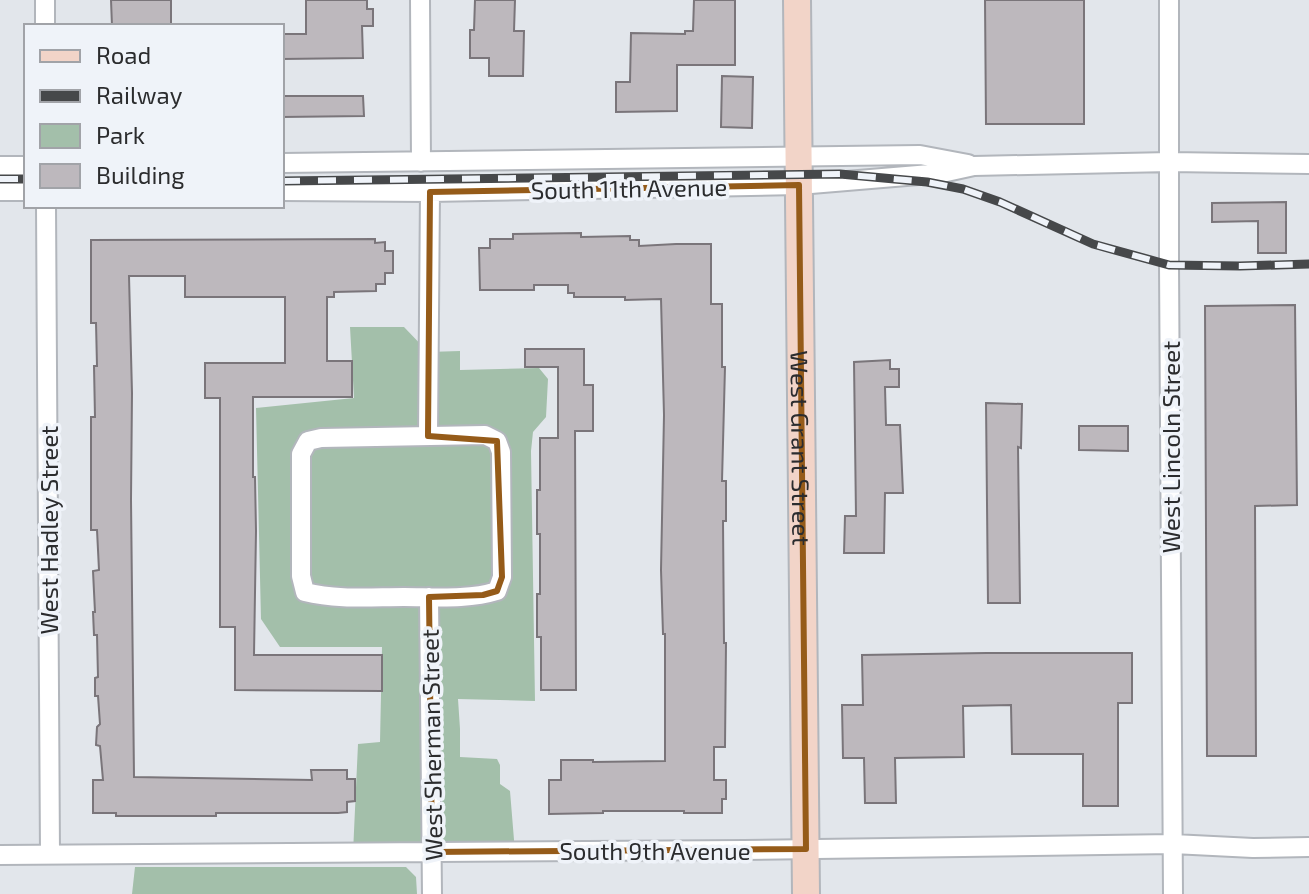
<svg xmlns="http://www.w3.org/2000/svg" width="1309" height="894" font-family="'Exo 2',sans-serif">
	<rect width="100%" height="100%" fill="#e2e6eb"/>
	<path fill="#a3bfaa" d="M350,327H404L428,352L460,351V370L539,368L548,379L546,417L533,432L531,451L535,701L458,699L460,729V757L497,759L500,765V784L510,791L515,852L353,853L358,744L380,742L382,647H280L261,619L256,408L354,398Z
		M135,867H406L416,877L417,894H132Z"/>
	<path fill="#bdb8bd" stroke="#7a757a" stroke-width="2" d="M111,0H171V26H112Z
		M306,0H367V9H373V26H362L363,58L282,59V34H306Z
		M475,0H515L514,31H524L523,76H489V58H470V30H474Z
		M694,0H735V65H677V111L616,112V82H630L631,33L685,34V31H693Z
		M985,0H1084V124H986Z
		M722,76L753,77L752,128L721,127Z
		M282,96H363L364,116L282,117Z
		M1286,202V253H1258V221L1212,222V203Z
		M581,233V237L630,236V240H639V246L676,244H711V304H722V367H725L722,481H726V521H723L724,643H726L725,747H714V780H726V799H722V813H684V811H603V813L549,814V780H561V760H593V762L665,761V634H663L661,570L664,415L661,299L625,300V297H574V293H568V285H534V290H480L479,248H490V239H513V234Z
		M375,239V243L385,242V251H393V273H385V284H376V291L334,292V297H327V361H352V397H253V477H255L256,531L254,655H382V691L235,690V627H220V398H205V363H285V297H185V276H129L132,393L131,500L134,777L312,780L311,770H347V779H355V801L347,802V812L338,813H216V816H116V813H93V780H103L100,746L96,745L97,727L100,724L98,696H95V678L98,677L97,635H94L93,612H95L93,571L99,570L97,530H91V417H95L94,366H97L96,323H91V240Z
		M1295,305L1297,505L1255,506L1256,756H1207L1205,306Z
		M525,349H584V385H593V431H575L576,690H541V637H537V594H540V534H537V490H540V438H558V367H525Z
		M890,360V369H899V387H885L886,425H900L903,493H885L884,553H844L845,516H856L854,362Z
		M986,403L1022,404L1021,448L1018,447L1020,603H988Z
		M1079,426H1128V451L1079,450Z
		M986,653H1132V703H1118V806H1083V754H1012L1011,705L963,706L964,757L895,758L896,803H865L864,758H843L842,705H863L862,655Z"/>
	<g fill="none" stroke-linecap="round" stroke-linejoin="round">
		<defs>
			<path id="street" d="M45,0V26
				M420,0L421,162
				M1169,0V265L1173,894
				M282,163L920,155L968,164
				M0,166H26
				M0,191H26
				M282,191L430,192L799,185L942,173L974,166L1170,162L1309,164
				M46,206L50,854
				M485,435L497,441L501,452L502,577L497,591C468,600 435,597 404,597C371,597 337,600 305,592L301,576V454L308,441L321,438Z
				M428,436L430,192
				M429,597L432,894
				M0,855L744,850L1173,844L1253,848L1309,847"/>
			<g id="secondary">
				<path id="s1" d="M797,0L806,894"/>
			</g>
		</defs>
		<use href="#street" stroke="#b2b6bc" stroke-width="22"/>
		<use href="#secondary" stroke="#b2b6bc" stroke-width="30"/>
		<use href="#street" stroke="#fff" stroke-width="18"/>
		<use href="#secondary" stroke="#f2d4c8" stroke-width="26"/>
		<defs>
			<path id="rail" d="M0,179H26
				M282,181L840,174L927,182L963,189L1000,202L1093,244L1169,265L1240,266L1309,264"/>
		</defs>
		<use href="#rail" stroke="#46484a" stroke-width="9"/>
		<use href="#rail" stroke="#eff3f9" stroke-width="6" stroke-dasharray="18" stroke-linecap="butt"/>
	</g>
	<path fill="none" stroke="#955b19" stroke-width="6" stroke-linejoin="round" d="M799,185L806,849L432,852L429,597L483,595L497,591L502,577L497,441L428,436L430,192Z"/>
	<g text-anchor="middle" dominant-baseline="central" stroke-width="7" stroke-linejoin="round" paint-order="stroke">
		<g font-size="24" fill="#2b2c2e" stroke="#eff3f9">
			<text transform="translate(629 188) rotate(-1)">South 11th Avenue</text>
			<text stroke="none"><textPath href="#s1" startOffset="448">West Grant Street</textPath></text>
			<text transform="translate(1170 447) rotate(-90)">West Lincoln Street</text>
			<text transform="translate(48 530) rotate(-90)">West Hadley Street</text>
			<text transform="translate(431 745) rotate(-91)">West Sherman Street</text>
			<text x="655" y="850">South 9th Avenue</text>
		</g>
	</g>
	<rect x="24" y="24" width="260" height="184" fill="#eff3f9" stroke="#a1a3a8" stroke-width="2"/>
	<rect x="40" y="50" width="40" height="12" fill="#f2d4c8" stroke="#a1a3a8" stroke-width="2"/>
	<text x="96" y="64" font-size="24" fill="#2b2c2e">Road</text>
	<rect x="40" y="90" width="40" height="12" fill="#46484a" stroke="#a1a3a8" stroke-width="2"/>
	<text x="96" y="104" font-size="24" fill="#2b2c2e">Railway</text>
	<rect x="40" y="124" width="40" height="24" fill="#a3bfaa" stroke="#a1a3a8" stroke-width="2"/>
	<text x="96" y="144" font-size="24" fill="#2b2c2e">Park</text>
	<rect x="40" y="164" width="40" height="24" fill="#bdb8bd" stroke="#a1a3a8" stroke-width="2"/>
	<text x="96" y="184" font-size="24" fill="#2b2c2e">Building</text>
</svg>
